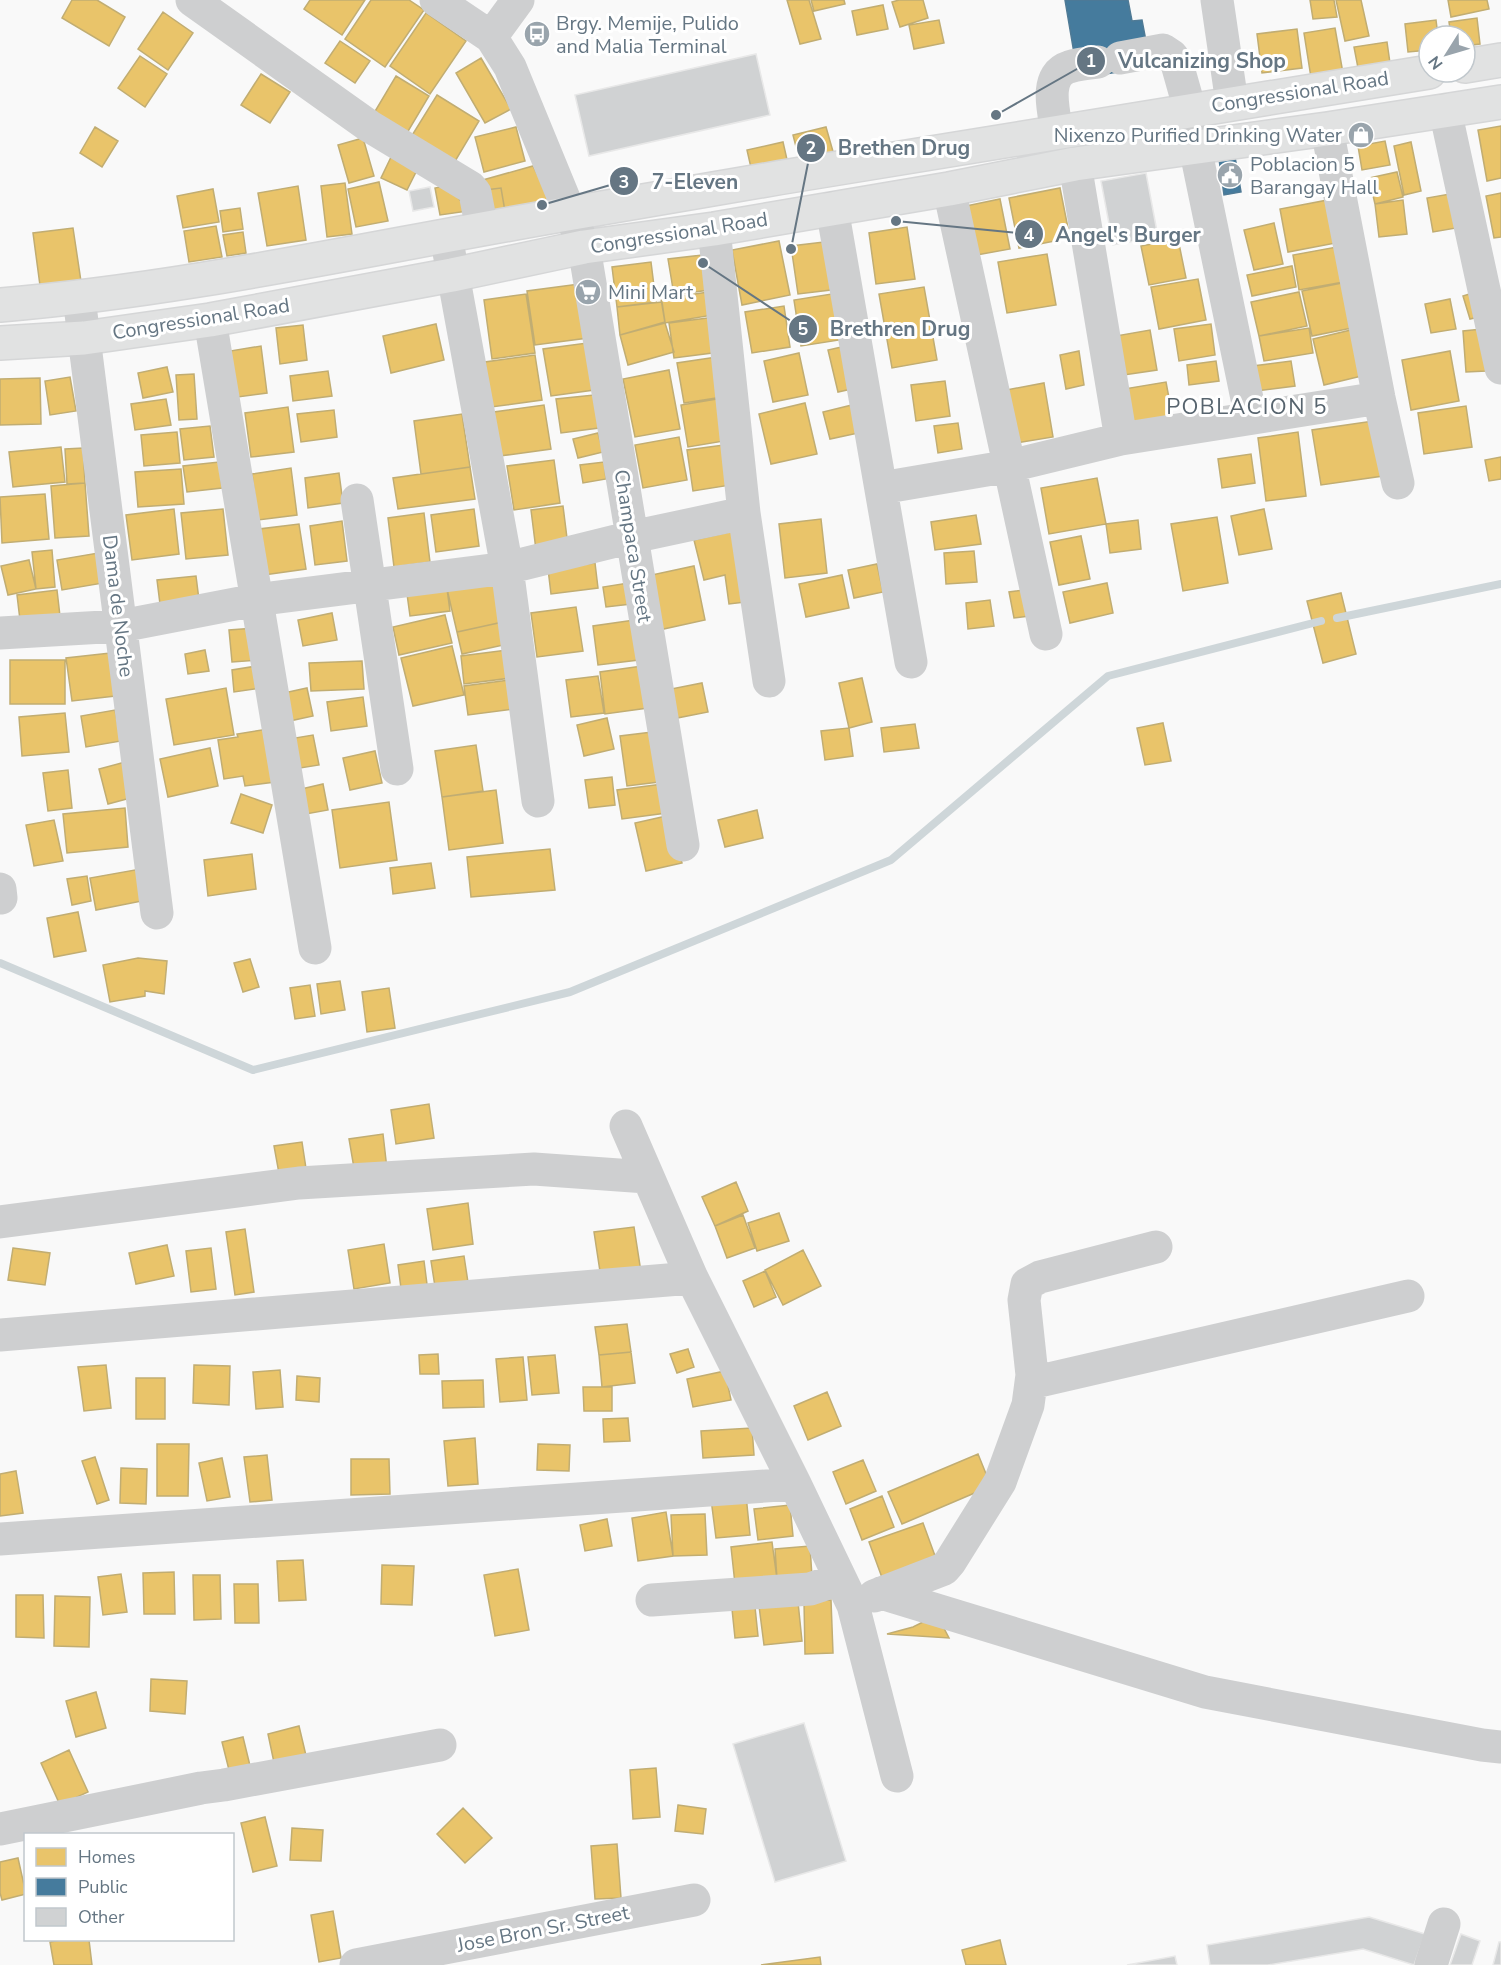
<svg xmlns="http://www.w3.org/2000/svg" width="1501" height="1965" font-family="'Nunito Sans',sans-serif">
	<rect width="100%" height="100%" fill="#f9f9f9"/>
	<path fill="#e9c46a" stroke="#c1ad72" stroke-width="1.5" d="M72,0H97L125,17L109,46L62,18Z
		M310,0H365L342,35L304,9Z
		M371,0H409L424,10L385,67L345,39Z
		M787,0H809L821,39L800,44Z
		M811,0H844L845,4L814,11Z
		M899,0H923L928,18L900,27L892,2Z
		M1310,0H1334L1337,17L1313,19Z
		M1336,0H1361L1369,36L1345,41Z
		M1448,0H1487L1489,9L1451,17Z
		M883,5L888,29L857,35L852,11Z
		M163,12L193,33L168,70L138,49Z
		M426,13L466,41L430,94L390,66Z
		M1477,18L1480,44L1465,46V36H1451L1449,22Z
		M939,20L944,43L914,49L909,25Z
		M1436,20L1438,36H1429V50L1408,52L1405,24Z
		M1335,28L1344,79L1312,84L1304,33Z
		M1297,29L1302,68L1262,73L1257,34Z
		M340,41L370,61L355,83L325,63Z
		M1387,42L1390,63L1358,68L1354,47Z
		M140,56L167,74L145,107L118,88Z
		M481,58L511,109L485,123L456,73Z
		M261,74L290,92L270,123L241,105Z
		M396,76L429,96L407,133L374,113Z
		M437,95L479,121L454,163L411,137Z
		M1501,126V178L1487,181L1478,130Z
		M95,127L118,141L102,167L80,153Z
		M516,127L525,161L484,172L475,137Z
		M826,127L836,162L802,170L793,135Z
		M363,138L374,176L349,183L338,145Z
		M1385,141L1390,165L1362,170L1358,146Z
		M783,142L788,164L752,172L747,150Z
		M1411,142L1421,191L1404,195L1394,146Z
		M393,153L419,166L407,190L381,178Z
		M533,166L551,201L488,217L479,181Z
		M1397,172L1403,197L1375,204L1369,178Z
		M379,182L388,221L356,227L348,189Z
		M345,183L352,234L327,237L321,186Z
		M449,185L468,211L440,215L435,188Z
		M298,186L306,240L267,246L258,193Z
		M501,188L506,217L489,219L485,190Z
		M1060,188L1070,238L1019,248L1009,198Z
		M213,189L219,222L183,228L177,196Z
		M1461,192L1468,226L1433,232L1427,198Z
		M1501,193V237L1494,238L1486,196Z
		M1000,199L1010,249L971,256L961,207Z
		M1333,199L1341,242L1288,252L1280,209Z
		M1403,200L1407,234L1379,237L1375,204Z
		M240,208L243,229L223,232L220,211Z
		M1274,223L1283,264L1254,270L1244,230Z
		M216,226L222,257L189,262L184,231Z
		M907,227L915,279L876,284L869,233Z
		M73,228L82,288L41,293L33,233Z
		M243,232L246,253L227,256L223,235Z
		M1178,239L1186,278L1149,285L1141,246Z
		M779,241L790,295L742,305L732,250Z
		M832,241L839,289L798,294L791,246Z
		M1342,246L1349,281L1299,290L1293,255Z
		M711,254L716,289L674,295L668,259Z
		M1047,254L1056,305L1007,313L998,262Z
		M651,262L656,302L617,307L612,267Z
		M1292,266L1296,287L1252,296L1247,275Z
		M1198,279L1206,320L1159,329L1151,287Z
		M1352,281L1362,326L1312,336L1302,291Z
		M579,284L588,338L535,345L527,291Z
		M924,287L937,360L892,368L879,294Z
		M715,291L719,314L665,323L661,299Z
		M1479,291L1487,315L1470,319L1463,296Z
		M844,292L852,338L801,346L794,300Z
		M1299,292L1307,326L1259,336L1251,302Z
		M526,294L535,353L492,359L484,300Z
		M1450,299L1456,329L1431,333L1425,304Z
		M662,302L665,322L620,335L617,307Z
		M784,306L790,347L752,353L745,312Z
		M715,317L720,352L674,358L669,323Z
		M665,323L674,352L628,365L620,335Z
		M436,324L444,360L391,373L383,336Z
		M1211,324L1215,355L1179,361L1174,329Z
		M303,325L307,360L280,364L276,328Z
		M1309,328L1313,353L1264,361L1259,336Z
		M1355,329L1366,375L1324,385L1313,339Z
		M1482,329L1486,371L1466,372L1463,331Z
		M1150,330L1157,370L1117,376L1110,337Z
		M587,343L594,390L551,396L543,349Z
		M855,344L865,386L838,392L828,350Z
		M261,346L267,393L230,398L224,352Z
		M1079,351L1084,385L1066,389L1060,355Z
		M1450,351L1459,401L1411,410L1402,360Z
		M799,353L808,395L773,402L764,361Z
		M535,355L542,400L491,407L485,362Z
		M723,356L729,396L684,403L677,363Z
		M1216,361L1219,381L1189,385L1187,365Z
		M1291,361L1295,386L1256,391L1253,366Z
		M167,367L173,392L143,398L138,373Z
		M669,370L680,429L635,437L623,379Z
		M328,371L332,396L293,401L290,376Z
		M194,374L197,419L179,420L176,375Z
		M70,377L76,411L50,415L45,381Z
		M40,378L41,424L0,425V379Z
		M945,381L950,416L916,421L911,385Z
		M1166,382L1174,425L1126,433L1118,390Z
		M1044,383L1053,437L1010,444L1001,391Z
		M594,395L599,428L561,433L556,399Z
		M729,397L736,439L688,447L681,405Z
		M166,399L171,425L135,430L131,404Z
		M805,403L817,454L771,464L759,414Z
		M856,404L863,432L830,439L823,412Z
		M544,405L551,449L500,456L494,412Z
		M1466,406L1472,447L1424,454L1418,413Z
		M288,407L294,452L251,457L245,413Z
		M334,410L337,437L301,442L297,414Z
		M462,414L470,467L421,474L414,421Z
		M1380,420L1390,475L1321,485L1312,430Z
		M958,423L962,449L938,453L934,426Z
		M210,426L214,457L184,460L180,429Z
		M177,432L180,463L144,466L141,435Z
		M1298,432L1306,496L1266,501L1258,438Z
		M598,433L603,452L578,458L573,439Z
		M679,437L687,480L643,488L635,445Z
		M731,444L737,484L693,491L687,450Z
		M61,447L65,482L13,487L9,452Z
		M83,448L85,483L67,484L65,449Z
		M1251,454L1255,483L1222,488L1218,459Z
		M1501,457V479L1489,481L1485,460Z
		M554,460L560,503L514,510L507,466Z
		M219,462L222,488L187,492L183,466Z
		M604,462L606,479L583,483L580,465Z
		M470,467L475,499L398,509L393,478Z
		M291,468L297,515L258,520L252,474Z
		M181,469L184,504L138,507L135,472Z
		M339,473L343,503L308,508L305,478Z
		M1097,478L1106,524L1049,534L1041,488Z
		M85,483L89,536L55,538L51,486Z
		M45,494L49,539L2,543L0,497Z
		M563,506L568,546L536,550L531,510Z
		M174,509L179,554L132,560L126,515Z
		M223,509L228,555L186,559L181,513Z
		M474,509L479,546L436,552L431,515Z
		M1264,509L1272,549L1239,555L1231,516Z
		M424,513L430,562L394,567L388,518Z
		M976,515L981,544L935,550L931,522Z
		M1217,517L1228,583L1183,591L1171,524Z
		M821,519L827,573L785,578L779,524Z
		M1138,520L1141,549L1110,553L1106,524Z
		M342,521L347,561L315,565L310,526Z
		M299,524L306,569L257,576L251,530Z
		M738,530L753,601L729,604L725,575L704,580L694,540Z
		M1081,536L1090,579L1059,585L1050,542Z
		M52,550L55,587L36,589L32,552Z
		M974,551L977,582L946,584L944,553Z
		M104,552L109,582L62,590L57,560Z
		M29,560L36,589L8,595L1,566Z
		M595,563L598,588L551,594L548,569Z
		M877,564L883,592L854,598L848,570Z
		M694,566L705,620L659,630L647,576Z
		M842,575L849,608L806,617L799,584Z
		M196,576L199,600L160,604L157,580Z
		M493,578L503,622L457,632L447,589Z
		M628,583L631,604L606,607L603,587Z
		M1107,583L1113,613L1070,623L1063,592Z
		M447,589L450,611L410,616L407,594Z
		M1032,589L1037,615L1014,618L1009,592Z
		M57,590L60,616L20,620L17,595Z
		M1341,593L1356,654L1323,663L1307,601Z
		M990,600L994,626L968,629L966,603Z
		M576,607L583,651L537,657L531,613Z
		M332,613L337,640L303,646L298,620Z
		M445,615L452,643L399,655L393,627Z
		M641,619L647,659L598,665L593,626Z
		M503,622L508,644L462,654L457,632Z
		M255,628L258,660L232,662L229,630Z
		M452,646L464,695L413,706L401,658Z
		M205,650L209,671L188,674L185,654Z
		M507,650L511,678L464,684L461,656Z
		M119,652L124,695L72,701L66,658Z
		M10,660H65V704H10Z
		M362,661L364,689L311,691L309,663Z
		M263,665L267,687L234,692L232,670Z
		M649,665L655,707L605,714L600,672Z
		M598,676L604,713L571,717L566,680Z
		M862,678L872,722L849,728L839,683Z
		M509,680L513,709L468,715L464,686Z
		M702,683L708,712L677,718L671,689Z
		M226,688L234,735L174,745L166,699Z
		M307,688L313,716L285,722L279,694Z
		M363,697L367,726L331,731L327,702Z
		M115,710L121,741L86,747L81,716Z
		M65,713L69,752L22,756L19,717Z
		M607,718L614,749L584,756L577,725Z
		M1163,723L1171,761L1145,765L1137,728Z
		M915,724L919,748L884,752L881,728Z
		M849,728L853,756L825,760L821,731Z
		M268,729L275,782L245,786L243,776L224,779L218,740L238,737L237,734Z
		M660,731L667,781L627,786L620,736Z
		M313,735L319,765L294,769L289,739Z
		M476,745L483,791L442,797L435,751Z
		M210,748L218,786L168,797L160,759Z
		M375,751L382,783L350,790L343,758Z
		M129,761L138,796L108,804L99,769Z
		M68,770L72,808L48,811L43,773Z
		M612,777L615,805L589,808L585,780Z
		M670,783L674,812L622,819L617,790Z
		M323,784L328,810L306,814L301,789Z
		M496,790L503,843L449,850L442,797Z
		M241,794L272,805L263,833L231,823Z
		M389,802L397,860L340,868L332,810Z
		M125,808L128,847L67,853L63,814Z
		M757,810L763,838L725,847L718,820Z
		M671,815L682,863L646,871L635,823Z
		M54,820L63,861L34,866L26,825Z
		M550,849L555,890L471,897L467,857Z
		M252,854L256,889L208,896L204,860Z
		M431,863L435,888L393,894L390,868Z
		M146,868L152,899L96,910L90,878Z
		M87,876L91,901L72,905L67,879Z
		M78,912L86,951L54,957L47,918Z
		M138,958L167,961L164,994L145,991V996L110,1002L103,965Z
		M250,959L259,987L243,992L234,963Z
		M340,981L345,1010L321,1014L317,984Z
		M310,985L315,1016L295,1019L290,988Z
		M389,988L395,1028L367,1032L362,992Z
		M429,1104L434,1138L396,1144L391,1110Z
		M383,1134L387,1169L355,1174L349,1139Z
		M302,1142L307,1175L280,1179L274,1146Z
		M736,1182L748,1211L715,1226L702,1197Z
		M468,1203L473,1244L433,1250L427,1209Z
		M779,1213L789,1241L757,1251L748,1223Z
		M743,1215L755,1248L727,1258L715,1226Z
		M634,1227L641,1272L601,1278L594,1232Z
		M245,1229L254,1292L235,1295L226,1232Z
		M384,1244L390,1283L354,1289L348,1250Z
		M167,1245L174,1276L136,1284L129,1253Z
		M13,1248L50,1253L45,1285L8,1280Z
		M211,1248L216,1289L191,1292L186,1251Z
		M803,1250L821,1286L783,1305L765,1270Z
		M464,1256L469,1289L436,1293L431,1261Z
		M424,1261L428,1292L402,1296L398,1265Z
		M765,1271L776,1297L754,1307L743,1281Z
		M627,1324L631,1352L599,1355L595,1327Z
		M688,1349L694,1367L677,1373L670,1354Z
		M631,1352L635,1383L602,1387L599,1355Z
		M438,1354L439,1374H420L419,1355Z
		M555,1355L559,1393L532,1395L528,1357Z
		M523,1357L527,1400L500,1402L496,1359Z
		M106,1365L111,1408L84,1411L78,1367Z
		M194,1365L230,1366L229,1405L193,1403Z
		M280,1370L283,1407L256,1409L253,1372Z
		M725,1371L731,1400L693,1407L687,1379Z
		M297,1376L320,1378L319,1402L296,1400Z
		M136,1378H165V1419H136Z
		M483,1380L484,1407L443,1408L442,1381Z
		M583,1387H612V1411H584Z
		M827,1392L841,1426L808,1440L794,1406Z
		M628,1418L630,1441L604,1442L603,1419Z
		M752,1428L754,1455L703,1458L701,1431Z
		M475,1438L478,1484L448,1486L444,1441Z
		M157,1444H189L188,1496H157Z
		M538,1444L570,1445L569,1471L537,1470Z
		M978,1454L991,1486L902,1524L888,1492Z
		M267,1455L272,1500L250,1502L244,1457Z
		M95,1457L109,1500L97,1504L82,1461Z
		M222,1458L230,1497L207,1501L199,1463Z
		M351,1459H389L390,1494L351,1495Z
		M863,1460L876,1491L846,1504L833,1472Z
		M121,1468L147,1469L146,1504L120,1503Z
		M16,1471L23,1513L0,1516V1474Z
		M746,1495L750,1535L716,1538L711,1499Z
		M882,1496L894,1527L862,1540L850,1509Z
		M790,1505L793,1536L758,1540L754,1509Z
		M666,1512L673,1556L638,1561L632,1518Z
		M705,1514L707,1555L673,1556L671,1515Z
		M607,1519L612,1546L585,1551L580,1525Z
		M923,1523L938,1564L884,1583L869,1542Z
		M772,1542L777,1579L735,1584L731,1547Z
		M810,1546L812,1577L777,1579L775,1549Z
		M303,1560L306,1600L279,1601L277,1561Z
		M382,1565L414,1566L412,1605L381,1604Z
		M518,1569L529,1630L495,1636L484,1575Z
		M174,1572L175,1614H144L143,1573Z
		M121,1574L127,1612L103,1615L98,1577Z
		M193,1575H220L221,1619L194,1620Z
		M234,1584H258L259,1623H235Z
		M16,1595H43L44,1638L16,1637Z
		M55,1596L90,1597L89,1647L54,1646Z
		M831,1600L833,1653L805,1654L804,1601Z
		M798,1602L802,1641L764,1645L759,1606Z
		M755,1607L758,1636L735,1638L732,1609Z
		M937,1615L949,1638L887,1634L913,1627Z
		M151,1679L187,1681L185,1714L150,1711Z
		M96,1692L106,1728L76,1737L66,1701Z
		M299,1726L308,1764L276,1772L268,1734Z
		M243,1737L252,1774L231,1778L222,1742Z
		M69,1750L88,1792L60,1805L41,1763Z
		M656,1768L660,1817L633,1819L630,1770Z
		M678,1805L706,1809L703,1834L675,1831Z
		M463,1808L492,1838L465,1863L437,1834Z
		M265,1817L277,1866L253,1872L241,1823Z
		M292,1828L323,1830L321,1861L290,1860Z
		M617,1844L621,1898L595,1899L591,1846Z
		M18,1858L26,1894L2,1900L0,1893V1862Z
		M333,1911L341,1958L319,1962L311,1915Z
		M61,1940H89L92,1965H54L50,1942Z
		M1000,1940L1006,1965H966L962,1950Z
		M820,1957L821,1965H761Z"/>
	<path fill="#457b9d" stroke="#4f7a95" stroke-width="1.5" d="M1065,0H1128L1132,21L1142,20L1146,41L1123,71L1100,75L1074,53Z
		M1235,157L1241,192L1224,195L1219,159Z"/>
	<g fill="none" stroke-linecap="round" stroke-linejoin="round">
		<path stroke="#ced6d9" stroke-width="8" d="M1337,618L1501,584
			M0,963L253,1070L570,992L891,860L1108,676L1321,621"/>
	</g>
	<path fill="#d0d2d3" stroke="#e8e8e8" stroke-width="1.5" d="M756,54L770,115L589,156L575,95Z
		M1146,173L1158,237L1113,245L1101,181Z
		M430,187L434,207L413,211L409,191Z
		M804,1723L846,1861L775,1882L733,1744Z
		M1369,1917L1425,1934L1414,1965L1363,1949L1268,1965H1210L1207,1945Z
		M1461,1934L1480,1941L1472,1965H1450Z
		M1499,1942H1501V1965H1493Z
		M1175,1956L1177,1965H1127Z"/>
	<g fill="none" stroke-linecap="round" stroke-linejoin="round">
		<defs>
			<path id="major" d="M1465,66L1501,60
				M0,305C191,289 378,246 567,214C854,164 1142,118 1429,72
				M0,343L84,338L210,320L452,275L584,247L714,229L949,189L1075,164L1327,129L1501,102"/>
		</defs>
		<use href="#major" stroke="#d5d6d7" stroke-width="36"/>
		<path stroke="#cecfd0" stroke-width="33" d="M192,0L369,126L470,187L475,193L482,229
			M436,0L491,37L510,67L584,247L683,845
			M1217,0L1232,103
			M491,37L518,0
			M1120,58L1163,50L1172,56L1177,64L1190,110L1195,147L1251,418
			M1445,110L1501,368
			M1327,129L1379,398L1398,483
			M1057,132C1054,113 1043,75 1069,67C1078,64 1088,63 1098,62
			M1075,164L1121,439
			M949,189L1046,634
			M832,208L911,662
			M714,229L744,513L769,681
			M446,236L507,568L538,801
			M79,298L157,913
			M210,320L315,948
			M881,488L1010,466L1121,439L1379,398
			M357,500L397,769
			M0,633L121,626L256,600L507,568L632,537L744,513
			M0,889L1,898
			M626,1126L692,1278L795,1484L853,1605L897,1776
			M0,1222L299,1183L534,1169L647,1177
			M0,1335L692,1278
			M1031,1383L1408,1296
			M0,1539L795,1484
			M881,1593L1205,1692L1482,1745L1501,1747
			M874,1596L944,1569L950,1562L1000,1482L1028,1405L1032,1375L1024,1300L1027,1284L1040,1277L1156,1247
			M652,1600L810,1589L840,1579
			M0,1829L201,1788L224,1785L440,1745
			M356,1965L694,1900
			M1431,1965L1444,1924"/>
		<use href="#major" stroke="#e1e2e2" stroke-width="33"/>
	</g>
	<defs>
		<symbol id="bus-disc" viewBox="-11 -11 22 22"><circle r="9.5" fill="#99a4ac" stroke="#fff"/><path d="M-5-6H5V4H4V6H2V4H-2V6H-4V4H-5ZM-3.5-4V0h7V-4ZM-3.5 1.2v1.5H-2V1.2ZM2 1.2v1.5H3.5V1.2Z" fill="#fff"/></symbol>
		<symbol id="shop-disc" viewBox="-11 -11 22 22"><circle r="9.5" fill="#99a4ac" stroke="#fff"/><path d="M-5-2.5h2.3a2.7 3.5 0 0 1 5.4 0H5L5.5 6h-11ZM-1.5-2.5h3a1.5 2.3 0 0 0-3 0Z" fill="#fff"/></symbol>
		<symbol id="civic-disc" viewBox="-11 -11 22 22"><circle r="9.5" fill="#99a4ac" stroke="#fff"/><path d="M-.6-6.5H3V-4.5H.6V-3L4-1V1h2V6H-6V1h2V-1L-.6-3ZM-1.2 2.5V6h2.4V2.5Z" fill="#fff"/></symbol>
		<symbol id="supermarket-disc" viewBox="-11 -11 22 22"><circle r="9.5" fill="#99a4ac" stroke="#fff"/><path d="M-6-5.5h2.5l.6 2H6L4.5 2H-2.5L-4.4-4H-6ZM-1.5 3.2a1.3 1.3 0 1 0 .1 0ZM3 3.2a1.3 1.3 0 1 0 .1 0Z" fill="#fff"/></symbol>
	</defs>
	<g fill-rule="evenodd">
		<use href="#bus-disc" x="522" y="19" width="30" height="30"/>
		<use href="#shop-disc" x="1346" y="120" width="30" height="30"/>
		<use href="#civic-disc" x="1215" y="160" width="30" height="30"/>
		<use href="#supermarket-disc" x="573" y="277" width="30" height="30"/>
	</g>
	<g text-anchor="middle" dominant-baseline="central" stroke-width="6" stroke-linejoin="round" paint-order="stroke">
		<g font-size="20" fill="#657683" stroke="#fff" text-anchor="start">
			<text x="556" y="23">Brgy. Memije, Pulido<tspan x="556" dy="23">and Malia Terminal</tspan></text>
			<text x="1342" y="135" text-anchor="end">Nixenzo Purified Drinking Water</text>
			<text x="1250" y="164">Poblacion 5<tspan x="1250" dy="23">Barangay Hall</tspan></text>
			<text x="608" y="292">Mini Mart</text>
		</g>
		<g font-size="20" fill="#657683" stroke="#fff">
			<text transform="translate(1300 92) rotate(-9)">Congressional Road</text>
			<text transform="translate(679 233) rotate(-9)">Congressional Road</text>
			<text transform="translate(201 319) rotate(-9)">Congressional Road</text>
			<text transform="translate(633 546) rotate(81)">Champaca Street</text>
			<text transform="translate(118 606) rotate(83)">Dama de Noche</text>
			<text transform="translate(543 1929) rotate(-11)">Jose Bron Sr. Street</text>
		</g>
		<g font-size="22" letter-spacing="1.5" fill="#57646e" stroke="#fff">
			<text x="1247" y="407">POBLACION 5</text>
		</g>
	</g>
	<path fill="none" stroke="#657683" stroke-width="2" d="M996 115L1091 61M791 249L811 148M542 205L624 181M896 221L1029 234M703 263L803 329"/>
	<g fill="#657683" stroke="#fff" stroke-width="2">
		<circle cx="996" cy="115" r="6"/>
		<circle cx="791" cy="249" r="6"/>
		<circle cx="542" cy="205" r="6"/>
		<circle cx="896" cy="221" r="6"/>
		<circle cx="703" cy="263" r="6"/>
		<circle cx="1091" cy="61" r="15"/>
		<circle cx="811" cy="148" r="15"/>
		<circle cx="624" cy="181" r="15"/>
		<circle cx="1029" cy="234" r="15"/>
		<circle cx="803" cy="329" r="15"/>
	</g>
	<g font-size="18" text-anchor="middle" font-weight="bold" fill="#fff">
		<text x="1091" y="67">1</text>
		<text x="811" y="154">2</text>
		<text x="624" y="188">3</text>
		<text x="1029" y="241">4</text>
		<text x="803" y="335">5</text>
	</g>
	<g font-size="21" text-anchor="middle" font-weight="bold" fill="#657683" stroke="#fff" stroke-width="6" stroke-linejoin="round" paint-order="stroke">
		<text x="1202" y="68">Vulcanizing Shop</text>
		<text x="904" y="155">Brethen Drug</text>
		<text x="695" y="189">7-Eleven</text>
		<text x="1128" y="242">Angel's Burger</text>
		<text x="900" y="336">Brethren Drug</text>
	</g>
	<rect x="24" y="1833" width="210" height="108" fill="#ffffff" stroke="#c1c8cd" stroke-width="1.5"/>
	<rect x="36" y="1848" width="30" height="18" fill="#e9c46a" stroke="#c1c8cd" stroke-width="1.5"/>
	<text x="78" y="1863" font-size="18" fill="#657683">Homes</text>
	<rect x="36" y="1878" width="30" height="18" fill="#457b9d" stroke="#c1c8cd" stroke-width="1.5"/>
	<text x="78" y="1893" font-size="18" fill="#657683">Public</text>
	<rect x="36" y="1908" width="30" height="18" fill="#d0d2d3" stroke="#c1c8cd" stroke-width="1.5"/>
	<text x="78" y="1923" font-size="18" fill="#657683">Other</text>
	<g transform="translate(1447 54) rotate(233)"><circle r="28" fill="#ffffff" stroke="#c1c8cd" stroke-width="1.5"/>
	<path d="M0-4.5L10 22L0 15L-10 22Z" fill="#99a4ac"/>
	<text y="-9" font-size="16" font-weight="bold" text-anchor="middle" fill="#657683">N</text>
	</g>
</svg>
